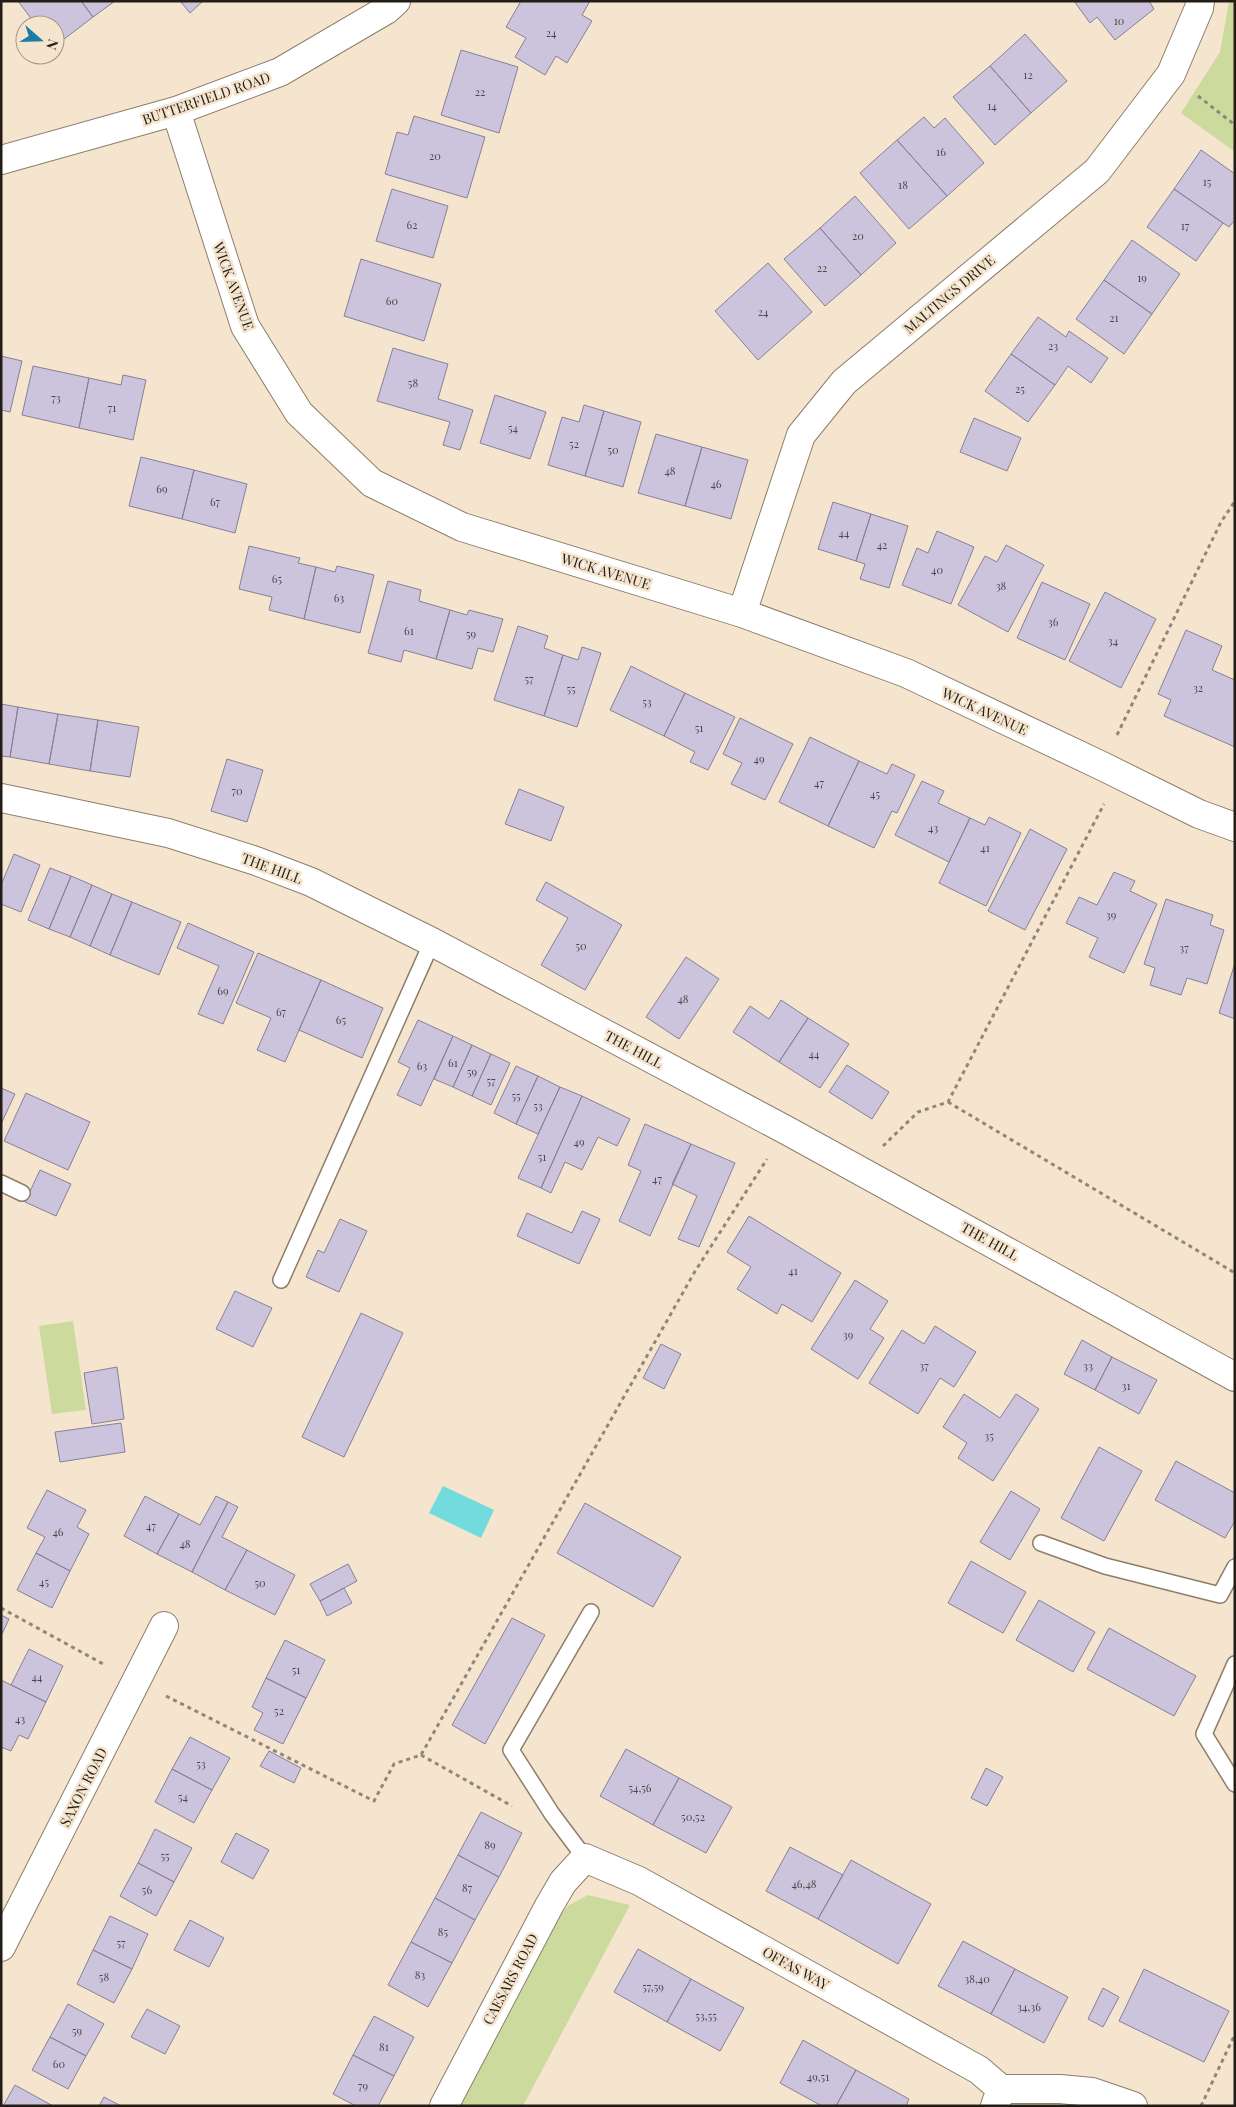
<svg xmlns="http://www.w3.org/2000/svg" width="1236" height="2107" font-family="'Playfair Display',serif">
	<rect width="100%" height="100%" fill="#f5e5cf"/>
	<path fill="#ccdb9d" d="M1229,1H1235V152L1181,113L1220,52Z
		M73,1321L86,1410L52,1414L39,1326Z
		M588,1895L630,1905L524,2104L528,2106H460L558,1917L569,1905Z"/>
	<path fill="#71dbdd" d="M443,1486L494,1510L481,1538L429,1513Z"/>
	<path fill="#cbc4dc" stroke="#878096" d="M18,1H81L93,17L55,46V25H36Z
		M81,1H115L93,17Z
		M180,1H203L190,13Z
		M521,1H590L582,15L592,21L567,63L556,56L545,75L515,57L526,38L506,27Z
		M1074,1H1149L1154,9L1115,40L1097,17L1090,23Z
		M1025,34L1067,81L1031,113L990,66Z
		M461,50L518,67L499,133L441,115Z
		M990,66L1031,113L995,145L953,97Z
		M414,116L485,137L467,198L385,174L397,132L408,135Z
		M924,117L934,128L945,118L984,163L947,196L897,140Z
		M897,140L947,196L909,229L860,173Z
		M1201,150L1235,174V220L1229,227L1174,189Z
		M392,189L448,206L433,258L376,241Z
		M1174,189L1223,223L1196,261L1147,227Z
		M855,196L896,243L861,275L820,228Z
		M820,228L861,275L825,306L784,259Z
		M1132,240L1180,274L1152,314L1104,280Z
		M361,259L441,284L424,341L344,316Z
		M768,263L812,312L758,360L715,311Z
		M1104,280L1152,314L1124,354L1076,319Z
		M1038,317L1066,337L1069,331L1108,358L1091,383L1068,366L1055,385L1011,354Z
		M393,348L448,364L438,399L473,410L460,450L443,445L450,422L377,401Z
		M1011,354L1055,385L1028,422L985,391Z
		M1,356L22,361L10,412L1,410Z
		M33,366L89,378L79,428L22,415Z
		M123,375L146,380L133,440L79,428L89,378L121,385Z
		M495,395L546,412L530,459L480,443Z
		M584,405L604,411L585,476L548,465L562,417L579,422Z
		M604,411L641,422L623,487L585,476Z
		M974,418L1021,438L1007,471L960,452Z
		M656,434L702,447L685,506L638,493Z
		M702,447L748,460L731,519L685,506Z
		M141,457L194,470L182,519L129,506Z
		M194,470L247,484L235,533L182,519Z
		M833,502L871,514L856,561L818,549Z
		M871,514L908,526L889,588L860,579L865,564L856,561Z
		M937,531L974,547L951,604L902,585L917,548L928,553Z
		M1006,545L1044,565L1008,632L958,605L985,556L997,562Z
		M249,546L300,558L298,563L316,567L304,619L269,610L272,597L239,589Z
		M337,566L374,575L360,633L304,619L316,567L335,572Z
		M388,581L421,590L419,601L450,610L436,659L404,650L401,662L368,653Z
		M1042,582L1090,604L1065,660L1017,638Z
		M1105,592L1156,619L1121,688L1069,661Z
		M450,610L467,615L469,610L503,619L493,652L478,648L472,669L436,659Z
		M518,626L548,636L544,648L563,655L544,716L494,700Z
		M1186,630L1222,646L1212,670L1235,680V747L1164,716L1171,700L1158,694Z
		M582,647L601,653L577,727L544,716L563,655L578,660Z
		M631,666L685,693L664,736L610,710Z
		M685,693L735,717L708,770L690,762L695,752L664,736Z
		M1,704L18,707L10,757L1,756Z
		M18,707L58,714L49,764L10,757Z
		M58,714L98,720L90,771L49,764Z
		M740,718L793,744L765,800L731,784L742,763L723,754Z
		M98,720L139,727L130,777L90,771Z
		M810,737L859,761L828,826L779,802Z
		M227,759L263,770L247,822L211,811Z
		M859,761L887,774L892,764L915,775L897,813L892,811L874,848L828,826Z
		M922,781L944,791L938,803L970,818L949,862L895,835Z
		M519,789L564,807L551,841L505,824Z
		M989,817L1021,833L986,906L939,883L970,818L985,825Z
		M1030,829L1067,849L1025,930L988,911Z
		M14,854L40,865L21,912L1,904V885Z
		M50,868L71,876L49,929L28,920Z
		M1114,872L1135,881L1130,891L1157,904L1124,973L1089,957L1098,938L1066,923L1079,897L1097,905Z
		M71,876L92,885L70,937L49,929Z
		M546,882L622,925L585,990L541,965L568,918L536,900Z
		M92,885L112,894L90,946L70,937Z
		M112,894L132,902L110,955L90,946Z
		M1166,899L1213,915L1210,925L1224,930L1207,984L1187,978L1181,995L1150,985L1155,968L1144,964Z
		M132,902L181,922L159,975L110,955Z
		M188,923L254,952L223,1024L198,1014L219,966L177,948Z
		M258,953L321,980L285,1062L257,1050L271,1018L236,1003Z
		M686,957L719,979L679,1039L646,1017Z
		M1235,963V1019L1219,1013Z
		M321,980L383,1008L362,1058L299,1030Z
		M781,1000L808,1018L779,1062L733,1032L750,1006L769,1019Z
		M808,1018L849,1044L820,1088L779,1062Z
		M418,1020L453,1036L421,1106L397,1095L410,1068L398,1062Z
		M453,1036L472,1045L453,1087L434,1079Z
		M472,1045L491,1054L472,1096L453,1087Z
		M491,1054L510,1063L491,1105L472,1096Z
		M847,1065L889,1092L872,1119L829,1092Z
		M516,1066L538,1076L516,1124L494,1113Z
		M538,1076L560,1087L538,1134L516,1124Z
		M560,1087L582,1096L541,1188L518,1178Z
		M1,1088L15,1094L1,1124Z
		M26,1093L90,1122L68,1170L4,1141Z
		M582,1096L630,1119L617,1146L598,1137L582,1170L565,1162L551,1193L541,1188Z
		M645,1124L691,1144L650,1236L619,1221L641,1171L628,1165Z
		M691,1144L735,1163L699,1247L678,1239L697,1196L672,1184Z
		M40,1170L71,1184L56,1216L25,1202Z
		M582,1211L600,1219L579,1264L517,1236L527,1213L572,1233Z
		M749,1216L841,1273L812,1322L782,1304L777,1314L737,1289L751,1267L727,1252Z
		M340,1219L367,1231L339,1292L306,1277L318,1250L324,1253Z
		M855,1280L888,1301L870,1329L884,1338L858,1379L811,1349Z
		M235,1291L272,1308L253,1347L216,1329Z
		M361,1313L403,1333L344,1457L302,1437Z
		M935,1326L976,1352L954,1387L940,1378L918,1414L869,1383L902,1330L924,1344Z
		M1082,1340L1112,1357L1095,1390L1064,1374Z
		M661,1344L681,1354L664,1389L643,1378Z
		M1112,1357L1157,1380L1139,1414L1095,1390Z
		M117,1367L124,1419L92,1424L84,1373Z
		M964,1394L1000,1418L1016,1394L1039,1409L993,1481L958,1458L967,1443L943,1427Z
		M121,1423L125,1452L60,1462L55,1432Z
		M1099,1447L1142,1471L1104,1541L1061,1518Z
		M1176,1461L1235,1493V1521L1225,1538L1155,1500Z
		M47,1490L86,1510L77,1527L89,1534L70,1571L36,1553L45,1537L27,1528Z
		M1011,1491L1040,1509L1010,1560L980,1542Z
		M145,1496L179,1514L157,1554L124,1536Z
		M216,1496L228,1502L192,1572L157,1554L179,1514L200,1525Z
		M228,1502L238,1507L222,1537L247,1550L225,1590L192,1572Z
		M585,1503L681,1557L653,1607L557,1553Z
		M247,1550L295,1575L275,1615L225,1590Z
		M36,1553L70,1571L52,1608L17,1590Z
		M971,1561L1026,1592L1003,1633L948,1603Z
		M348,1564L357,1581L320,1601L310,1584Z
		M344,1588L352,1603L327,1616L320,1601Z
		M1039,1600L1095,1632L1073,1672L1016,1640Z
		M1,1615L9,1619L2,1634L1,1633Z
		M512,1618L545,1635L485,1744L452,1725Z
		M1109,1628L1196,1676L1174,1716L1087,1669Z
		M285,1640L325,1660L306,1698L266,1678Z
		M29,1649L63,1666L46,1702L11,1685Z
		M266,1678L306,1698L283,1744L254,1730L263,1713L252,1707Z
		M1,1680L46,1702L28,1739L19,1735L11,1751L1,1747Z
		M190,1737L230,1758L212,1790L172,1769Z
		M626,1749L679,1778L653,1825L600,1796Z
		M269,1751L301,1768L294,1783L260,1766Z
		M986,1768L1003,1777L987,1806L971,1798Z
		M172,1769L212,1790L194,1823L155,1802Z
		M679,1778L732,1807L706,1853L653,1825Z
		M481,1812L522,1833L499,1877L458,1855Z
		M155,1829L192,1848L174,1882L138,1863Z
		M236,1833L269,1850L253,1879L221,1862Z
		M790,1847L843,1875L818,1919L766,1891Z
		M458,1855L499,1877L475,1920L435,1898Z
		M851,1860L931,1904L898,1964L818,1919Z
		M138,1863L174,1882L156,1916L120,1896Z
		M435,1898L475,1920L452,1963L411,1942Z
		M110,1916L148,1934L132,1969L93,1950Z
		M190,1920L224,1938L209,1967L174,1950Z
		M963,1941L1015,1969L991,2014L938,1986Z
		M411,1942L452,1963L428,2007L388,1985Z
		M638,1949L691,1979L667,2022L614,1992Z
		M93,1950L132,1969L114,2003L77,1984Z
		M1015,1969L1068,1997L1044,2043L991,2014Z
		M1144,1969L1229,2011L1204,2062L1119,2021Z
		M691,1979L744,2008L720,2051L667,2022Z
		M1103,1988L1119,1997L1103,2027L1088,2019Z
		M68,2004L104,2024L86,2056L50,2037Z
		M147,2009L180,2026L165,2054L131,2037Z
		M374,2016L414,2037L394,2076L353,2055Z
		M50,2037L86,2056L68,2089L32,2070Z
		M803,2040L856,2070L836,2106H822L780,2083Z
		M353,2055L394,2076L378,2106H356L333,2094Z
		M856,2070L909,2099L906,2106H836Z
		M15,2085L53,2106H3Z
		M104,2097L121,2106H99Z"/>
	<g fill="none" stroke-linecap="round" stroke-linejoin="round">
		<defs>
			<path id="lane" d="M1,1183L22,1193
				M281,1280L432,942
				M1041,1543L1105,1566L1220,1595L1235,1567
				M1235,1664L1204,1734L1235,1784
				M585,1858L552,1814L511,1750L591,1612"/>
			<path id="street" d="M176,111L245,326L299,413L372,483L462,527L742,613L906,673L1102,766L1199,814L1235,827
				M1,160L176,111L280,72L386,10L396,1
				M742,613L801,435L844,382L1097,171L1171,74L1199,8L1200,1
				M1,1947L164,1626
				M1001,2089H1060L1092,2092L1133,2106
				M444,2106L549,1906L563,1882L585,1858L639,1881L979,2070L1001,2089L995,2106"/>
			<path id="secondary" d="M1,798L168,833L256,861L311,882L432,942L786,1130L1235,1377"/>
		</defs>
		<use href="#lane" stroke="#8d7e6a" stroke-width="18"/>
		<use href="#street" stroke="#8d7e6a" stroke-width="30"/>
		<use href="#secondary" stroke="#8d7e6a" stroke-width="30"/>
		<path stroke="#918677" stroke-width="3" stroke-dasharray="4 4" stroke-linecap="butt" d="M1198,96L1235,125
			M1117,735L1221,522L1235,501
			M948,1102L1235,1273
			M883,1146L918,1112L948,1102L1104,804
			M1,1608L105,1665
			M166,1696L374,1801L394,1764L421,1755L694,1273L767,1159
			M421,1755L512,1806
			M1201,2106L1235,2034"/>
		<use href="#lane" stroke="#fff" stroke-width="15"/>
		<use href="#street" stroke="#fff" stroke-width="28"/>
		<use href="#secondary" stroke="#fff" stroke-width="28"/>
	</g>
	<g text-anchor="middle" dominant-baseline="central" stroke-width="5" stroke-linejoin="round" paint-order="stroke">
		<g font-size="11" fill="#4d4748">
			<text x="1119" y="20">10</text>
			<text x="551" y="32">24</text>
			<text x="1028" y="74">12</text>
			<text x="480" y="91">22</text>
			<text x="992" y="105">14</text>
			<text x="941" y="151">16</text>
			<text x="435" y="155">20</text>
			<text x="1207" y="181">15</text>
			<text x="903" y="184">18</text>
			<text x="412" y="224">62</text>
			<text x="1185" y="225">17</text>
			<text x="858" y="235">20</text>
			<text x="822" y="267">22</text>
			<text x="1142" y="277">19</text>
			<text x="392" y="300">60</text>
			<text x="763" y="311">24</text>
			<text x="1114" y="317">21</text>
			<text x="1053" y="345">23</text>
			<text x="413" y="382">58</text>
			<text x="1020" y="388">25</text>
			<text x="56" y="397">73</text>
			<text x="112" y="407">71</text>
			<text x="513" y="427">54</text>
			<text x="574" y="443">52</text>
			<text x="613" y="449">50</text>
			<text x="670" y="470">48</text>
			<text x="716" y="483">46</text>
			<text x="162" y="488">69</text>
			<text x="215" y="501">67</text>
			<text x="844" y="532">44</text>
			<text x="882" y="544">42</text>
			<text x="937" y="569">40</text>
			<text x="277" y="578">65</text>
			<text x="1001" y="585">38</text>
			<text x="339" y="597">63</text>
			<text x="1053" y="621">36</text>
			<text x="409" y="630">61</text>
			<text x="471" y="633">59</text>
			<text x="1113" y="640">34</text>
			<text x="529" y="678">57</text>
			<text x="1198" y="687">32</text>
			<text x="571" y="688">55</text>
			<text x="647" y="701">53</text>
			<text x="699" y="727">51</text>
			<text x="759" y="758">49</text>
			<text x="819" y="782">47</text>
			<text x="237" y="790">70</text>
			<text x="875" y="793">45</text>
			<text x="933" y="827">43</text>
			<text x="985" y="847">41</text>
			<text x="1111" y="914">39</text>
			<text x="581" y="945">50</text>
			<text x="1184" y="947">37</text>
			<text x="223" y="990">69</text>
			<text x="683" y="998">48</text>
			<text x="281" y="1011">67</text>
			<text x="341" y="1019">65</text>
			<text x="814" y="1053">44</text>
			<text x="453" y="1062">61</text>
			<text x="422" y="1065">63</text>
			<text x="472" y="1071">59</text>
			<text x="491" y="1080">57</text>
			<text x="516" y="1095">55</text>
			<text x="538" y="1105">53</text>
			<text x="579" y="1141">49</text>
			<text x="542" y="1156">51</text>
			<text x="657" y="1178">47</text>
			<text x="793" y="1270">41</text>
			<text x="848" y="1334">39</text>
			<text x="924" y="1365">37</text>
			<text x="1088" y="1365">33</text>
			<text x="1126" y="1385">31</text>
			<text x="989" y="1435">35</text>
			<text x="151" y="1525">47</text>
			<text x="58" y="1531">46</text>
			<text x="185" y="1543">48</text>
			<text x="44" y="1581">45</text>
			<text x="260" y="1582">50</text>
			<text x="296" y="1669">51</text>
			<text x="37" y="1676">44</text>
			<text x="279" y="1710">52</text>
			<text x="20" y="1718">43</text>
			<text x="201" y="1763">53</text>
			<text x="640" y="1787">54,56</text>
			<text x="183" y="1796">54</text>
			<text x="693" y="1816">50,52</text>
			<text x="490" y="1844">89</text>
			<text x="165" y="1855">55</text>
			<text x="804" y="1883">46,48</text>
			<text x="467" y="1887">87</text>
			<text x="147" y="1889">56</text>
			<text x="443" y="1931">85</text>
			<text x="121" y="1942">57</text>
			<text x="420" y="1974">83</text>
			<text x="104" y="1976">58</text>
			<text x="977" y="1978">38,40</text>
			<text x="653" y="1986">57,59</text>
			<text x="1029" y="2006">34,36</text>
			<text x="706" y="2015">53,55</text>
			<text x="77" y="2030">59</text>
			<text x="384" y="2046">81</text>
			<text x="59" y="2063">60</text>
			<text x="818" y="2076">49,51</text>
			<text x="363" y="2085">79</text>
		</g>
		<g font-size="14" fill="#231d16" stroke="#f5e5cf">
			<text transform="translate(206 98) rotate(-19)">BUTTERFIELD ROAD</text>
			<text transform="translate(234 286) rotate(70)">WICK AVENUE</text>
			<text transform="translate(949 294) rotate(-40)">MALTINGS DRIVE</text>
			<text transform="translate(606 571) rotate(17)">WICK AVENUE</text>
			<text transform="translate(985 711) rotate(25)">WICK AVENUE</text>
			<text transform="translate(272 868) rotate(20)">THE HILL</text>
			<text transform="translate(634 1049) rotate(28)">THE HILL</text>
			<text transform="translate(990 1241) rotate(29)">THE HILL</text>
			<text transform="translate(83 1787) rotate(-63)">SAXON ROAD</text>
			<text transform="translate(796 1968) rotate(29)">OFFAS WAY</text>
			<text transform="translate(510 1979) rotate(-62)">CAESARS ROAD</text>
		</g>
	</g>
	<rect width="1236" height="2107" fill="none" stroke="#231d16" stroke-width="5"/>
	<g transform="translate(40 40) rotate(110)"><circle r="24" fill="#f5e5cf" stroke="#a19585"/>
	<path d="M0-4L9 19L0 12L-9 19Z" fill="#207ba9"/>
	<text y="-8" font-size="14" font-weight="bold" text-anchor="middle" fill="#231d16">N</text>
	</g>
</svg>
